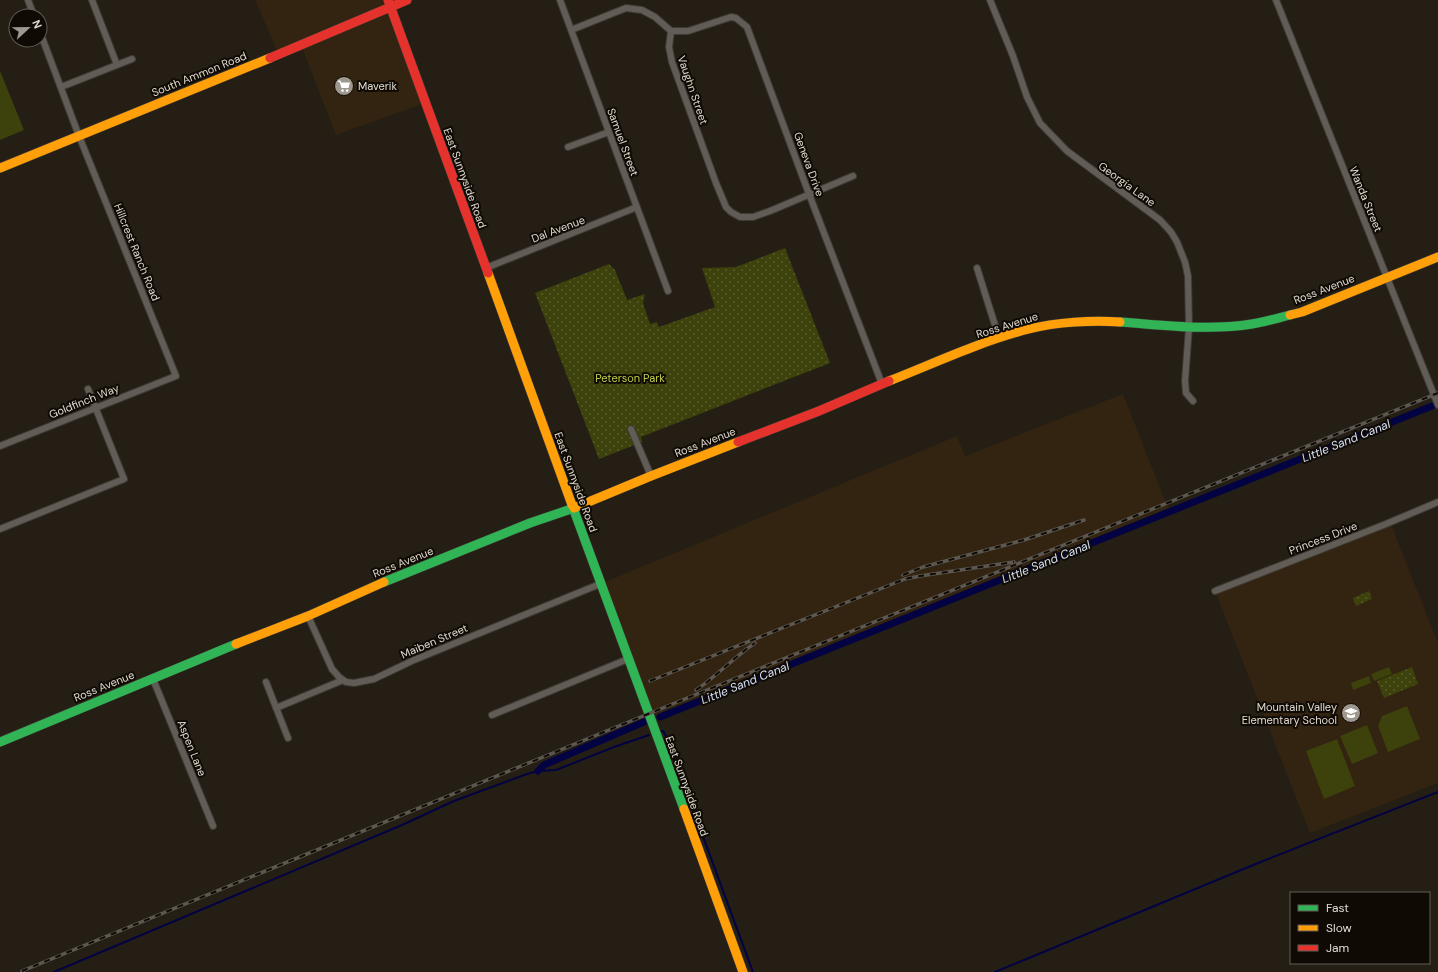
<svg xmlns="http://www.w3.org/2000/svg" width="1438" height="972" font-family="'DM Sans',sans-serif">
	<defs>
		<pattern id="park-dots" width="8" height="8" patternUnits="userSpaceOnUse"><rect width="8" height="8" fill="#3d410b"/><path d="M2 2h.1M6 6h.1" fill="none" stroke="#595c2e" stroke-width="1.8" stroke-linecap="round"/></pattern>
	</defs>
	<rect width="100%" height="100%" fill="#241e15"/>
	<path fill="#322410" d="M255,0H388L425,103L336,135L301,45L277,51Z
		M1123,394L1164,498L1169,508L649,718L600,584L957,436L965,456Z
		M1390,522L1438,643V783L1310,833L1215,591Z"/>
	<path fill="#3d410b" d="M0,71L24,130L0,140Z
		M1389,667L1392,674L1374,681L1371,674Z
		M1369,676L1371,683L1353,690L1351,683Z
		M1407,706L1420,739L1388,752L1378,726L1382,716Z
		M1367,725L1378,753L1352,764L1340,736Z
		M1337,739L1355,786L1324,799L1306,751Z"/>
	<path fill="url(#park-dots)" d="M785,248L830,363L641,437L642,442L599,459L535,293L609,264L615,270L627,300L645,294L643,303L650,324L657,322L659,327L715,307L702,268L736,267Z
		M1369,591L1372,599L1356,606L1353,598Z
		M1412,667L1418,684L1384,698L1377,681Z"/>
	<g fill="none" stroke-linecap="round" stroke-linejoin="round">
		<path stroke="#030343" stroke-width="2" d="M660,731H663L666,736L753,972
			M54,972L402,825L454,801L527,774L538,771L556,770L614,747L649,735
			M995,972L1258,863L1438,792"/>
		<path stroke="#030343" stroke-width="7" d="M660,717L1432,406
			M538,771L544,765L644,722"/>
		<defs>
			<path id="street" d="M28,0L34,16
				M92,0L117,65
				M560,0L668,291
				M990,0L1013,56L1027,97L1040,123L1067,151L1160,220L1171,232L1177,242L1185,262L1188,276L1189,327L1185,381L1186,393L1193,401
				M1276,0L1438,405
				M571,30L626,8L642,10L655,17L671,31L669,47L672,62L716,183L726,207L731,212L740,217H753L770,211L853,176
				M671,31H688L731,17L736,18L747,27L809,194L882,384
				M61,87L132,59
				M568,147L609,132
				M486,268L637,207
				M977,268L999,338
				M631,429L651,476
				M0,446L176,376L79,136L40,32
				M0,529L124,479L88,389
				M1215,591L1386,524L1438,502
				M308,616L332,669L339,677L346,682L354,683L374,679L414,660L600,584
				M153,679L213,826
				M266,682L288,738
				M276,708L343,680
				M492,715L628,659"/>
			<path id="fast" d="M1120,322C1164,325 1208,331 1252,324C1265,322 1278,318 1290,315
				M572,505L684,809
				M384,582L530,523L574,508
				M0,742L236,644"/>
			<path id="slow" d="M0,168L270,58
				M488,273L572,505
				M1290,315L1302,312L1438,257
				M889,381C935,363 981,341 1029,329C1056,322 1093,320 1120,322
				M574,508L651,476L738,442
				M236,644L308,616L384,582
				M684,809L743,972"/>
			<path id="jam" d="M388,0L488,273
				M270,58L407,0
				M738,442L819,411L889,381"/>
		</defs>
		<use href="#street" stroke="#3f3a34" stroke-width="8"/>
		<use href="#fast" stroke="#3f3a34" stroke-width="10"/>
		<use href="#slow" stroke="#3f3a34" stroke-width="10"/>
		<use href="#jam" stroke="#3f3a34" stroke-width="10"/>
		<use href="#street" stroke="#615c56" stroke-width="6"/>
		<use href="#fast" stroke="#30b455" stroke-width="9"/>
		<use href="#slow" stroke="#ff9f0a" stroke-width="9"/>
		<use href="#jam" stroke="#e5322d" stroke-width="9"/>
		<defs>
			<path id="rail" d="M903,575L923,567L1024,540L1084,520
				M650,681L905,579L920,576L1014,562
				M696,690C717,676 734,657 755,643
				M22,971L648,714L1438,393"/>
		</defs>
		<use href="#rail" stroke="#5c5851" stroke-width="3.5"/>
		<use href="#rail" stroke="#0f0a04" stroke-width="2" stroke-dasharray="6" stroke-linecap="butt"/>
	</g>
	<defs>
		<symbol id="supermarket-disc" viewBox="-11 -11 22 22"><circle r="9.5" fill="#9e988e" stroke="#0f0a04"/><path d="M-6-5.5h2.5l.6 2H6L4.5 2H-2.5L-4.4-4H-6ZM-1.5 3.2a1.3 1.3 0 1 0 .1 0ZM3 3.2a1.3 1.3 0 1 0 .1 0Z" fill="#fff"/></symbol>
		<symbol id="school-disc" viewBox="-11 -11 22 22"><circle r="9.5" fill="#9e988e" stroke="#0f0a04"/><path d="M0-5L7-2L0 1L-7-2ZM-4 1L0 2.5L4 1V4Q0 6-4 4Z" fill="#fff"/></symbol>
	</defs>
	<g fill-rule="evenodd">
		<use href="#supermarket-disc" x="333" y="75" width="22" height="22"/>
		<use href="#school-disc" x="1340" y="702" width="22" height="22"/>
	</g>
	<g text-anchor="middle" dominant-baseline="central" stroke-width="4" stroke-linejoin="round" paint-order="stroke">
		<g font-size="11" fill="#e0d9cf" stroke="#0f0a04">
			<text transform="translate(199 74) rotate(-22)">South Ammon Road</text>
			<text transform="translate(693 90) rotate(71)">Vaughn Street</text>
			<text transform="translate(623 142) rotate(70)">Samuel Street</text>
			<text transform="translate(809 164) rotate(70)">Geneva Drive</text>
			<text transform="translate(465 178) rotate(70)">East Sunnyside Road</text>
			<text transform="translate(1127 184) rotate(36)">Georgia Lane</text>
			<text transform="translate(1366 199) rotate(68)">Wanda Street</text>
			<text transform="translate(558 229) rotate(-21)">Dal Avenue</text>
			<text transform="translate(137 252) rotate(68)">Hillcrest Ranch Road</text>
			<text transform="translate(1324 289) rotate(-21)">Ross Avenue</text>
			<text transform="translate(1007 325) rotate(-17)">Ross Avenue</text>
			<text transform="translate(84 401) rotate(-22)">Goldfinch Way</text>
			<text transform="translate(705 442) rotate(-21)">Ross Avenue</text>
			<text transform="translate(576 482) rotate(70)">East Sunnyside Road</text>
			<text transform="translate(1323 538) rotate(-21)">Princess Drive</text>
			<text transform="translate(403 562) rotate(-22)">Ross Avenue</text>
			<text transform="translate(434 641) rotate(-23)">Maiben Street</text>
			<text transform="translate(104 686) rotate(-22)">Ross Avenue</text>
			<text transform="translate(192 748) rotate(68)">Aspen Lane</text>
			<text transform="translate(687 786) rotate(70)">East Sunnyside Road</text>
		</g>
		<g font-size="11" fill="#e0d9cf" stroke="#0f0a04" text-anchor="start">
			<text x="358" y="86">Maverik</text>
			<text x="1337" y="707" text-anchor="end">Mountain Valley<tspan x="1337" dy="13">Elementary School</tspan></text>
		</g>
		<g font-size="11" fill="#c2cf45" stroke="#0f0a04">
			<text x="630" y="378">Peterson Park</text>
		</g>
		<g font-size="12" font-style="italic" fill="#d5e0f6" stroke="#0f0a04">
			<text transform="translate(1346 441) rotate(-22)">Little Sand Canal</text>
			<text transform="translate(1046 562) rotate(-22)">Little Sand Canal</text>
			<text transform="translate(745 683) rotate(-22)">Little Sand Canal</text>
		</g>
	</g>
	<rect x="1290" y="892" width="140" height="72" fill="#0f0a04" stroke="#635d55"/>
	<rect x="1298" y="905" width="20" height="6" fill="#30b455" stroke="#635d55"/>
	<text x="1326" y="912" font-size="12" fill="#e0d9cf">Fast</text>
	<rect x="1298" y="925" width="20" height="6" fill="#ff9f0a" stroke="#635d55"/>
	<text x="1326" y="932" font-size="12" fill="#e0d9cf">Slow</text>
	<rect x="1298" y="945" width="20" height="6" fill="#e5322d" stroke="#635d55"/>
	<text x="1326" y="952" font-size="12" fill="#e0d9cf">Jam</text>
	<g transform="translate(28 28) rotate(68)"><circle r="19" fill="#0f0a04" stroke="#635d55"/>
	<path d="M0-3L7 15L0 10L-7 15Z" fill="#9e988e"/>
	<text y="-6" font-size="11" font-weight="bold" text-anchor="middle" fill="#e0d9cf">N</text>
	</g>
</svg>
